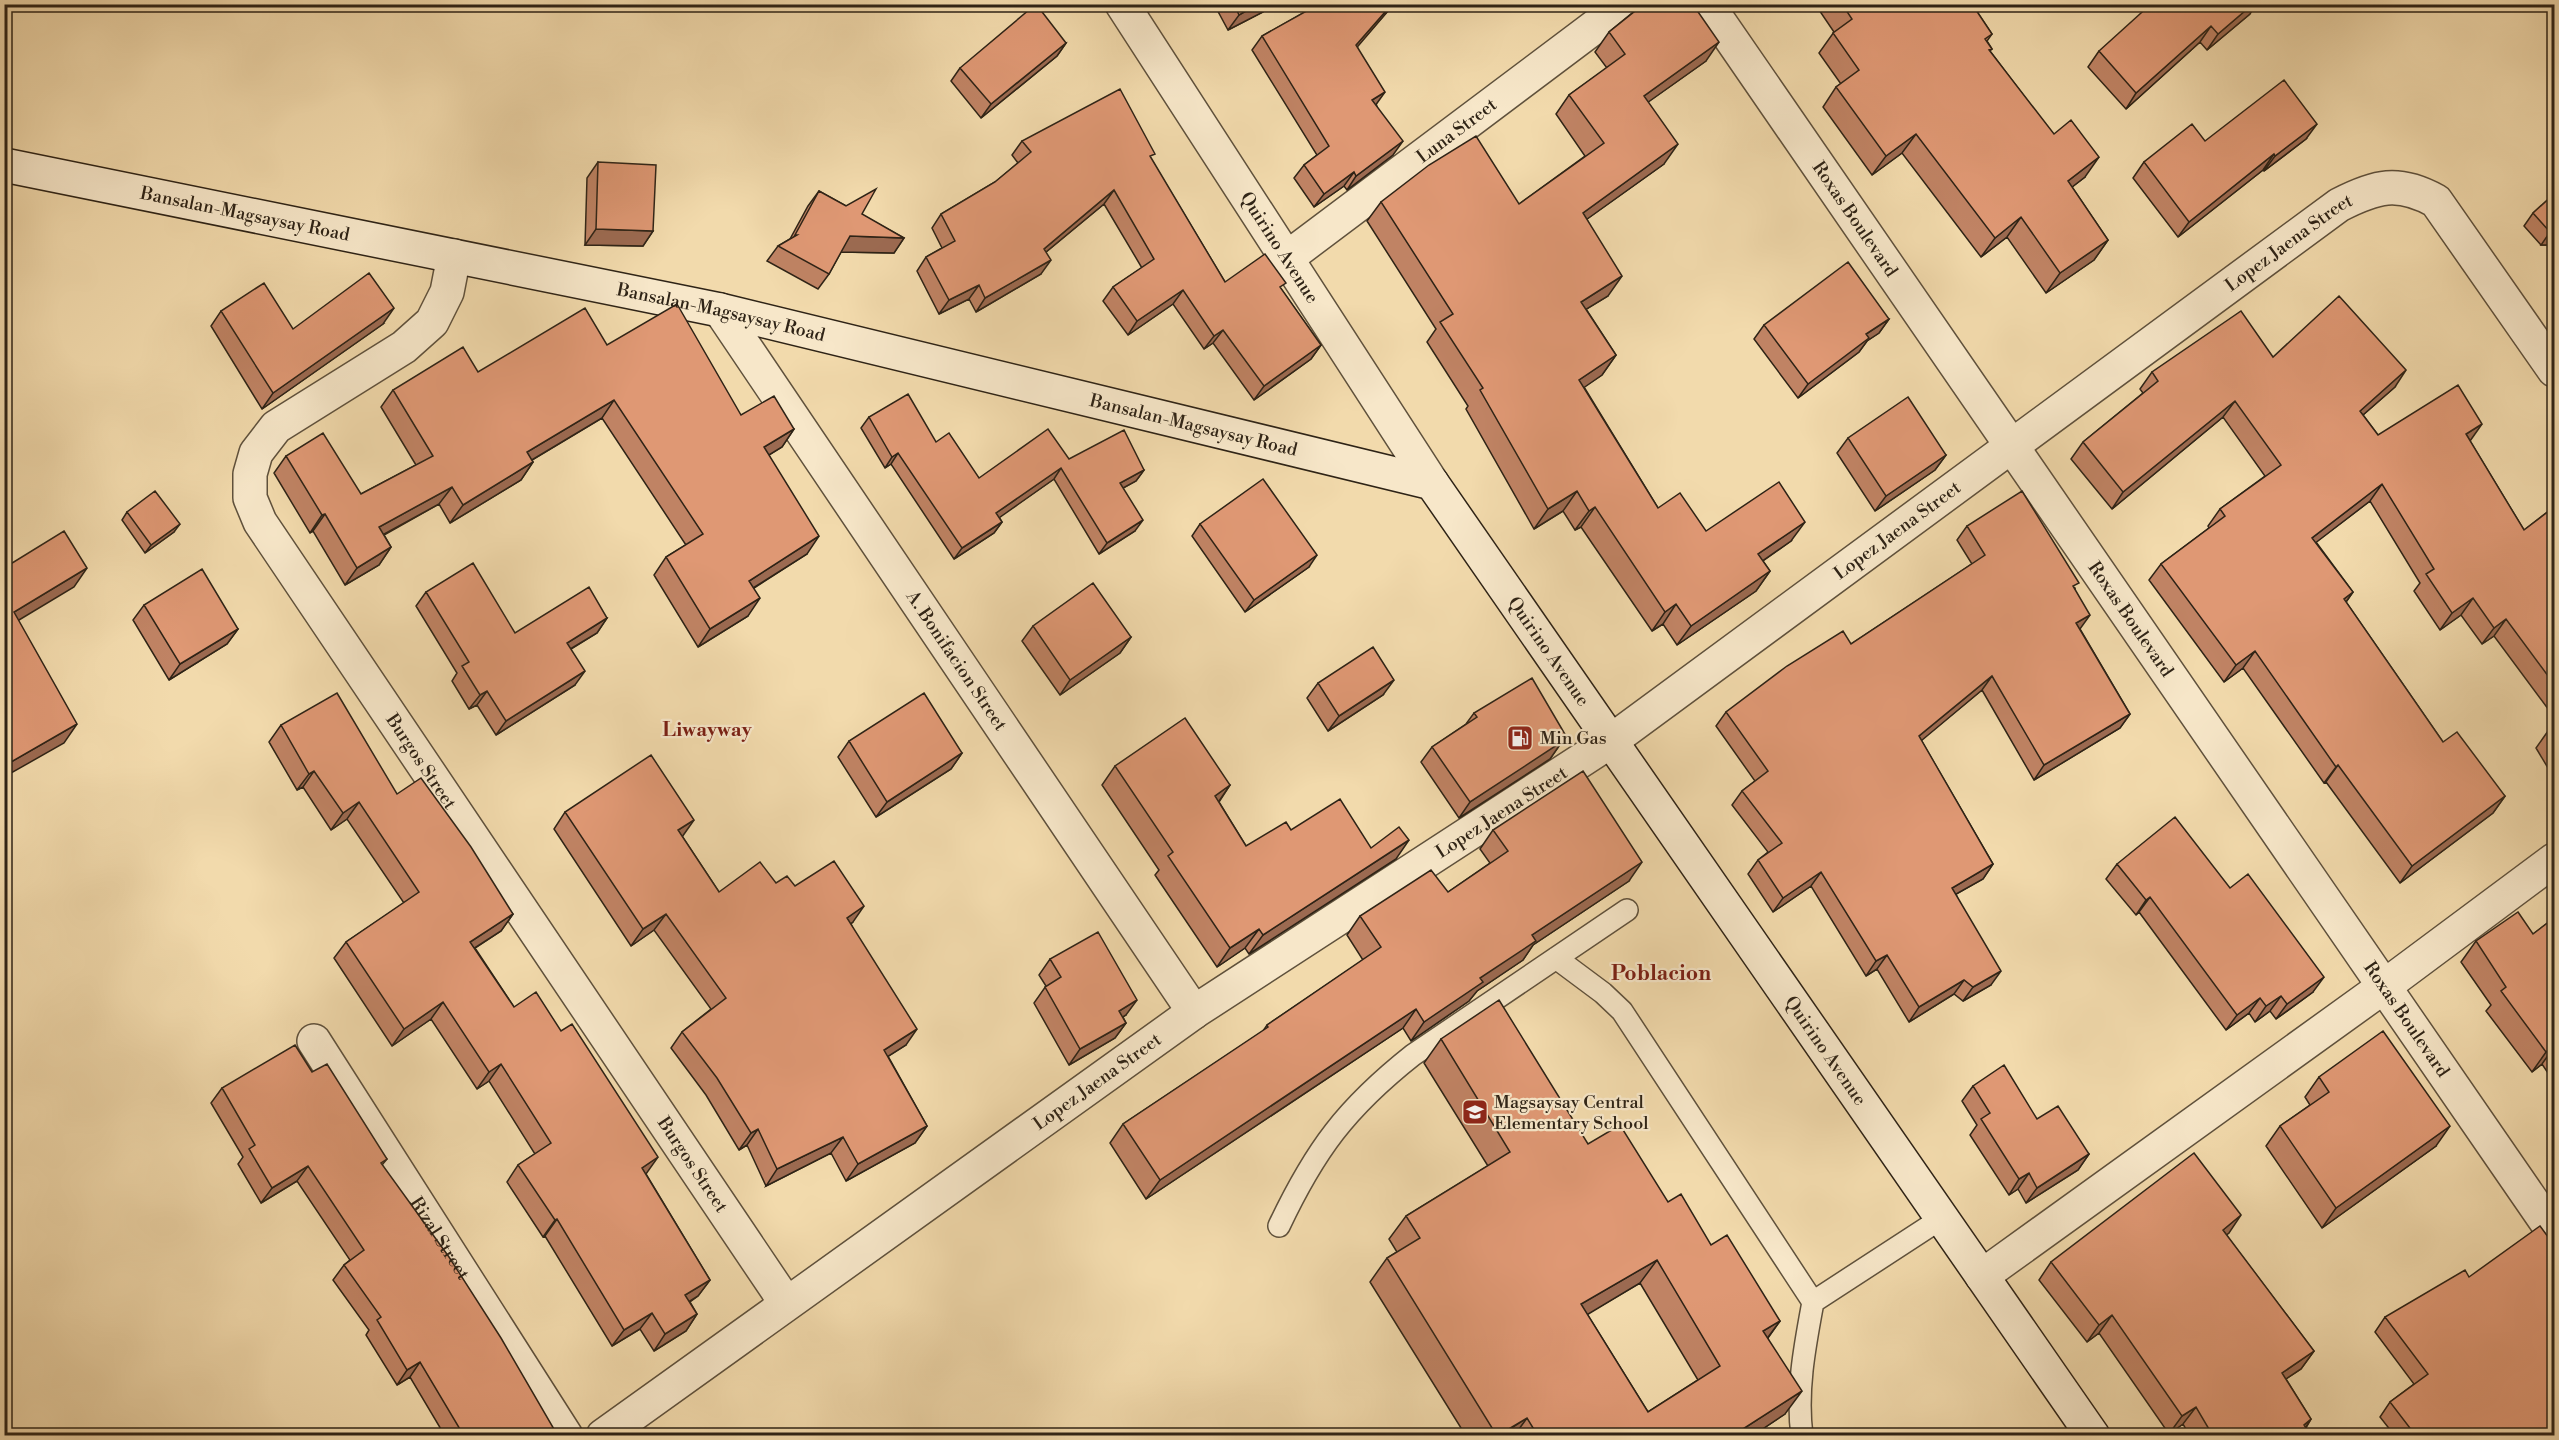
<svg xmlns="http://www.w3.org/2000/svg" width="2559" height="1440" font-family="'Libre Bodoni',serif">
	<rect width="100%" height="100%" fill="#f2daac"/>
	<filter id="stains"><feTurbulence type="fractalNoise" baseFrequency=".00333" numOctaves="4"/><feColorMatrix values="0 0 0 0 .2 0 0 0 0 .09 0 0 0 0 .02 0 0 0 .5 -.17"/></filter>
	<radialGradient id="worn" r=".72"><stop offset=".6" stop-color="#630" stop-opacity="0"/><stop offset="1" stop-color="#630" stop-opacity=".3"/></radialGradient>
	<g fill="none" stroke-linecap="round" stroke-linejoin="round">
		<defs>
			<path id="service" d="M1556,958L1603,993L1622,1011L1813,1302C1805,1345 1796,1391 1802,1436
				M1279,1226C1315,1150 1346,1108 1413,1055L1627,910
				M1813,1302L1942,1218"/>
			<g id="minor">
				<path id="s1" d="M1707,4L2554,1233"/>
				<path id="s2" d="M454,256L447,292L432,322L404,347L276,427L256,453L250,474V498L260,522L786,1303"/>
				<path id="s3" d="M1287,258L1625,4"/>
				<path id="s4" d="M720,310L1194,1012"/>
				<path id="s5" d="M314,1041L566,1436"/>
				<path d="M1982,1276L2386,985L2554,860"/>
				<path id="s6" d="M603,1436L1194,1012L1611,741L2339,205C2376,186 2398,180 2436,201L2554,370"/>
			</g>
			<g id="tertiary">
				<path id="s7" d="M1122,4L1432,483"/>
			</g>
			<g id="secondary">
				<path id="s8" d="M4,165L720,310L1432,483L2093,1436"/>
			</g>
		</defs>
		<use href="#service" stroke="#5f513c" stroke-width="24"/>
		<use href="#minor" stroke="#5f513c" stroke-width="36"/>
		<use href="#tertiary" stroke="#5f513c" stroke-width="36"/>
		<use href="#secondary" stroke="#2e2316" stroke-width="36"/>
		<use href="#service" stroke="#f7e7c9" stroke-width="21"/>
		<use href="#minor" stroke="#f7e7c9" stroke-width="33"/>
		<use href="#tertiary" stroke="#f7e7c9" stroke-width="33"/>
		<use href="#secondary" stroke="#f7e7c9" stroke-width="33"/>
	</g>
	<path fill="#c08364" stroke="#2e2316" stroke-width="1.5" fill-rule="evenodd" d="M1214,4H1268L1263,12L1228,30Z
		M1319,4H1394L1357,46L1393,155L1347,190L1344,186L1314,207L1294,178L1304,165L1317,155L1252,50L1262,36Z
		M1580,4H1593L1584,11Z
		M1643,4H1701L1697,10L1706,61L1648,102L1664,164L1587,219L1608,296L1586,309L1616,355L1602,375L1584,387L1658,508L1706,531L1791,541L1763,561L1770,571L1756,591L1677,645L1663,624L1652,631L1581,527L1575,530L1563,511L1534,529L1466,409L1468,406L1427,342L1436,329L1367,221L1381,202L1519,204L1585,156L1556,114L1569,95L1607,68L1595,52L1609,32Z
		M1815,4H1972L1992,34L1987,41L1992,49L1990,51L2085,177L2072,187L2108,240L2094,260L2046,293L2007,237L1981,257L1902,153L1872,175L1823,107L1836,87L1841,84L1819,53L1834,32Z
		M2250,14L2207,50L2200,42L2126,109L2088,67L2099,51Z
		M1066,43L1057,56L981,118L951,81L960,68Z
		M2306,139L2264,171L2263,170L2178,237L2133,178L2144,162L2205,141Z
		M1022,141L1151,159L1225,282L1281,289L1321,345L1311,359L1254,400L1213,343L1204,349L1173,304L1128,335L1103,301L1113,287L1142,268L1104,204L1046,252L1041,274L976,312L969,299L939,314L917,271L926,257L942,248L932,228L941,214L995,182L1018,163L1012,155Z
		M598,162L653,231L643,246L585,245L587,178Z
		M819,191L904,238L894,253L841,252L829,274L818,289L767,261L778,246L790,239L808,206Z
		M2554,194V245H2541L2524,226L2533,213Z
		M221,311L293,329L383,324L262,409L211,326Z
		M1889,319L1879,333L1867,341L1859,352L1798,398L1754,339L1764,325Z
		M607,345L741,415L794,429L782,447L769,455L807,554L754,588L748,616L698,647L654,575L666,557L686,545L602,418L532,460L533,462L521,480L450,523L439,504L384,535L391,547L379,565L345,585L313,531L310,533L274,473L286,456L361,494L416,465L381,407L393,390Z
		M2273,357L2395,387L2363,415L2378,435L2470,441L2524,530L2554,507V717L2494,636L2482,644L2461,615L2440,630L2414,591L2420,583L2370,501L2316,542L2353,592L2346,602L2443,742L2505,796L2493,813L2400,883L2326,782L2324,783L2243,668L2224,682L2149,580L2161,564L2209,528L2208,526L2220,509L2265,476L2223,417L2112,509L2071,459L2083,442L2143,393L2140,389L2152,372Z
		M869,417L936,442L979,478L1069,459L1144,470L1136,481L1123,488L1135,531L1099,554L1054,479L999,517L1002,522L994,533L954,559L891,464L885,468L861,428Z
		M1848,438L1946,455L1935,470L1875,511L1837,453Z
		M127,512L174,532L145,553L122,520Z
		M1200,524L1309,567L1245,612L1192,536Z
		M1967,526L2075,588L2080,629L2130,714L2120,728L2034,780L1982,690L1921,740L1993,864L1983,879L1956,894L1991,985L1963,1001L1954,994L1909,1022L1877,969L1866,976L1811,886L1773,912L1748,874L1758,860L1768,852L1732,805L1742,791L1755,781L1716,726L1726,712L1851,644L1972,564L1957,540Z
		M426,592L515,633L607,618L597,633L571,649L575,685L496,735L477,705L469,709L452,681L457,673L416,606Z
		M144,605L238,629L227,644L169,680L133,620Z
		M1033,626L1131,637L1120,653L1060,695L1022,641Z
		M1318,683L1383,695L1328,731L1307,698Z
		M1474,713L1566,736L1550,759L1459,818L1421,762L1432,747L1466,724Z
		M281,725L397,794L513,914L501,931L475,948L514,1007L646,1174L710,1280L698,1296L690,1302L697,1314L686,1331L654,1351L640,1329L612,1346L545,1236L543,1237L507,1182L518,1165L535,1154L489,1081L477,1089L431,1019L392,1046L334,958L346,942L404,903L347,819L331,830L303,787L297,790L269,742Z
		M2554,726V778L2536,748L2548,731Z
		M849,741L962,753L951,769L876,817L838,757Z
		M1115,766L1230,785L1219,802L1246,846L1291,830L1371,848L1396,859L1249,954L1245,948L1217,967L1155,875L1159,870L1102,785Z
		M565,812L682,836L719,892L776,883L795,886L853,922L851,924L906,1045L888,1056L927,1126L915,1143L846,1181L831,1153L766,1186L747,1145L739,1150L706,1095L671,1048L682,1032L711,1009L654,930L631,946L554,829Z
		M1493,830L1629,881L1533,945L1523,960L1477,991L1469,1001L1411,1041L1403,1028L1146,1199L1110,1143L1123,1124L1263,1031L1267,1025L1363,960L1347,935L1360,916L1448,892L1490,863L1480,849Z
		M2117,864L2313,992L2276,1019L2270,1011L2255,1022L2249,1013L2226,1030L2139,912L2136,915L2106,879Z
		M2554,918V1082L2542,1064L2532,1072L2486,1011L2491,1005L2461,962L2476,941L2533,934Z
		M1050,959L1126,1015L1123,1017L1126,1023L1115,1038L1069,1065L1034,1003L1046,986L1039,975Z
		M1441,1039L1668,1202L1711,1245L1780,1321L1768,1338L1785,1414L1752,1436H1466L1370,1282L1387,1258L1397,1252L1389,1239L1406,1216L1488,1166L1424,1063ZM1640,1283L1698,1380L1648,1412L1587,1314Z
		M312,1072L387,1159L382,1165L558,1436H445L410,1377L397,1385L366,1335L369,1330L333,1280L344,1265L350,1260L297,1181L261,1203L238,1164L243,1157L211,1103L222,1088Z
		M2319,1077L2436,1146L2322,1228L2266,1146L2280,1126L2310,1105L2305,1097Z
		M1973,1086L2037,1119L2089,1154L2078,1170L2026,1203L2018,1189L2009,1195L1970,1135L1977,1125L1962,1101Z
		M2229,1233L2226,1235L2314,1351L2301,1369L2286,1379L2311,1419L2306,1428L2311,1436H2190L2183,1424L2169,1434L2099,1333L2087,1342L2039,1280L2051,1262Z
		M2385,1317L2554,1436H2395L2380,1417L2390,1402L2414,1384L2375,1332Z"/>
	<path fill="#9c6a51" stroke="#2e2316" stroke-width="1.5" d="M1258,4H1268L1263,12L1228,30L1239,15Z
		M1392,4H1394L1347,59L1356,45Z
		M1589,4H1593L1584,11Z
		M1696,4H1701L1693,16L1694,6Z
		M2253,4H2256L2250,14L2207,50L2218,34Z
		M2211,26L2200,42L2126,109L2136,93Z
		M1719,42L1706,61L1630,115L1644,96Z
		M1066,43L1057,56L981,118L991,104Z
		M1385,92L1375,106L1372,100Z
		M2317,124L2306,139L2264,171L2275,156Z
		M1916,134L1902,153L1872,175L1886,156Z
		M1403,141L1393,155L1347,190L1356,176Z
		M1678,144L1664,164L1569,232L1583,213Z
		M2274,154L2263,170L2178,237L2189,222Z
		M2099,157L2085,177L2054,201L2068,181Z
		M1354,172L1344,186L1314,207L1324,194Z
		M1114,190L1104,204L1034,262L1044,249Z
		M2021,217L2007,237L1981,257L1995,238Z
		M596,229L653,231L643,246L585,245Z
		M2550,232H2554V245H2541Z
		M850,236L904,238L894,253L839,252Z
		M2108,240L2094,260L2046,293L2060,273Z
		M1051,260L1041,274L976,312L985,298Z
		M1622,276L1608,296L1567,321L1581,302Z
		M979,285L969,299L939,314L949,300Z
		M1183,290L1173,304L1128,335L1137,321Z
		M394,308L383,324L262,409L273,393Z
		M1889,319L1879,333L1867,341L1859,352L1798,398L1808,384L1866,334Z
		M1223,330L1213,343L1204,349L1214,336Z
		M1321,345L1311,359L1254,400L1264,386Z
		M1616,355L1602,375L1566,400L1579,380Z
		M2406,370L2395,387L2348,428L2360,411Z
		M614,400L602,418L515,470L527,452Z
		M2235,401L2223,417L2112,509L2123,492Z
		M2482,424L2470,441L2466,434Z
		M794,429L782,447L752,465L764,447Z
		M898,453L891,464L885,468L892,457Z
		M1946,455L1935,470L1875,511L1886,496Z
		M533,462L521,480L450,523L463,505Z
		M1061,468L1054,479L989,525L996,513Z
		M1144,470L1136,481L1112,494L1120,483Z
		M2382,484L2370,501L2301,554L2312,538Z
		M452,487L439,504L366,544L379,527Z
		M1577,491L1563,511L1534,529L1548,509Z
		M1595,507L1581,527L1575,530L1589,511Z
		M325,514L313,531L310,533L322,515Z
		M1143,520L1135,531L1099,554L1107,543Z
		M1002,522L994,533L954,559L962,548Z
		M1805,522L1791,541L1745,573L1758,554Z
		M180,524L174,532L145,553L151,545Z
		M819,536L807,554L737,598L749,581Z
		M391,547L379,565L345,585L357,568Z
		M1317,555L1309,567L1245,612L1254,600Z
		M87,568L74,587L4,629L14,612Z
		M1770,571L1756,591L1677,645L1691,626Z
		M2353,592L2341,609L2344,599Z
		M760,598L748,616L698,647L710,629Z
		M2473,598L2461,615L2440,630L2452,613Z
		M1676,604L1663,624L1652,631L1665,612Z
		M2090,615L2080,629L2066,637L2076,623Z
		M607,618L597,633L557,657L567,643Z
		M2506,619L2494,636L2482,644L2494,628Z
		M238,629L227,644L169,680L180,664Z
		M1131,637L1120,653L1060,695L1070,680Z
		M2255,651L2243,668L2224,682L2236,665Z
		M585,671L575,685L496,735L506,721Z
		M1992,676L1982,690L1909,751L1919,736Z
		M1394,680L1383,695L1328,731L1339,716Z
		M487,691L477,705L469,709L480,695Z
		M2130,714L2120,728L2034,780L2044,765Z
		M77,724L64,743L4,777V766Z
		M1566,736L1550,759L1459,818L1470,802Z
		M962,753L951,769L876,817L887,802Z
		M2338,765L2326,782L2324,783L2336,767Z
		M314,771L303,787L297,790L309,774Z
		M1230,785L1217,804L1215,796Z
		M2505,796L2493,813L2400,883L2412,866Z
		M359,802L347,819L331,830L343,813Z
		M694,820L682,837L678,830Z
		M1409,840L1396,859L1249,954L1263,935Z
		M1642,862L1629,881L1533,945L1523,960L1477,991L1469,1001L1411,1041L1424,1022L1480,978L1532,935Z
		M1993,864L1983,879L1942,902L1952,888Z
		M1821,872L1811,886L1773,912L1783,898Z
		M2150,897L2139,912L2136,915L2146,900Z
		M864,906L853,922L835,934L847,918Z
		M513,914L501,931L459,958L470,942Z
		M666,914L654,930L631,946L643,929Z
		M1259,929L1245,948L1217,967L1230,948Z
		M1887,955L1877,969L1866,976L1876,961Z
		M2001,971L1991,985L1963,1001L1973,987Z
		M2324,977L2313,992L2276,1019L2287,1004Z
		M1964,980L1954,994L1909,1022L1919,1007Z
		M2281,996L2270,1011L2255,1022L2266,1006Z
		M2260,998L2249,1013L2226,1030L2237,1015Z
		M1137,1000L1126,1015L1108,1026L1119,1011Z
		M443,1002L431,1019L392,1046L404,1029Z
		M1416,1009L1403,1028L1146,1199L1160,1180Z
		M1126,1023L1115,1038L1069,1065L1080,1049Z
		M917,1029L906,1045L873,1066L884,1050Z
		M2554,1046V1047L2542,1064L2532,1072L2546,1052Z
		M501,1064L489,1081L477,1089L489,1072Z
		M927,1126L915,1143L846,1181L858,1164Z
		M2450,1126L2436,1146L2322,1228L2336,1208Z
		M758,1129L747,1145L739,1150L751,1133Z
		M843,1137L831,1153L766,1186L777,1169Z
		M2089,1154L2078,1170L2026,1203L2037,1188Z
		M658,1157L646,1174L630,1185L642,1168Z
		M308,1166L297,1181L261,1203L272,1188Z
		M2029,1173L2018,1189L2009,1195L2019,1179Z
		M2241,1215L2229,1233L2210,1247L2223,1230Z
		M557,1219L545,1236L543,1237L555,1220Z
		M1657,1260L1640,1283L1565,1328L1581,1304Z
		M710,1280L698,1296L674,1311L685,1295Z
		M652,1313L640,1329L612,1346L624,1330Z
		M697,1314L686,1331L654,1351L665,1334Z
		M2112,1315L2099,1333L2087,1342L2099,1325Z
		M1780,1321L1763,1344V1331Z
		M2314,1351L2301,1369L2269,1390L2282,1373Z
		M420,1362L410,1377L397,1385L407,1370Z
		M1802,1391L1785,1414L1752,1436H1732Z
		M2196,1407L2183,1424L2169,1434L2182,1416Z
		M1527,1418L1514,1436H1499Z
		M2311,1419L2300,1436L2304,1425Z"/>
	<path fill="#df9874" stroke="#2e2316" stroke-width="1.5" fill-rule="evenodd" d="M1036,4L1066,43L991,104L960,68Z
		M1234,4H1258L1239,15Z
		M1319,4H1392L1356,45L1385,92L1372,100L1403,141L1356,176L1354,172L1324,194L1304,165L1329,146L1262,36Z
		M1644,4H1696L1694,6L1719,42L1644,96L1678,144L1583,213L1622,276L1581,302L1616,355L1579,380L1658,508L1680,493L1706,531L1779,482L1805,522L1758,554L1770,571L1691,626L1676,604L1665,612L1595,507L1589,511L1577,491L1548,509L1480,390L1483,388L1440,322L1453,314L1381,202L1429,165L1476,136L1519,204L1604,143L1569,95L1625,54L1609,32Z
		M1842,4H1972L1992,34L1985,39L1992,49L1989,50L2054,134L2071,120L2099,157L2068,181L2108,240L2060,273L2021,217L1995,238L1916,134L1886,156L1836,87L1859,70L1833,33L1852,19Z
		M2151,4H2253L2218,34L2211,26L2136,93L2099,51Z
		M2284,80L2317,124L2275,156L2274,154L2189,222L2144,162L2192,124L2205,141Z
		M1120,89L1155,154L1150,156L1225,282L1265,254L1286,283L1280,287L1321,345L1264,386L1223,330L1214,336L1183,290L1137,321L1113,287L1154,259L1114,190L1044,249L1051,260L985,298L979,285L949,300L926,257L955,241L941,214L995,182L1031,152L1022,141Z
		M598,162L656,165L653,231L596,229Z
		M876,189L862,214L904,238L850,236L829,274L778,246L797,235H795L819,191L846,206Z
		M2554,194V232H2550L2533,213Z
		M1848,262L1889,319L1866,334L1869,338L1808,384L1764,325Z
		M369,273L394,308L273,393L221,311L264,283L293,329Z
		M2339,296L2406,370L2360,411L2378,435L2458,385L2482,424L2466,434L2524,530L2554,507V684L2506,619L2494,628L2473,598L2452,613L2426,574L2434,569L2382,484L2312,538L2353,592L2344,599L2443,742L2457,732L2505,796L2412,866L2338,765L2336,767L2255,651L2236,665L2161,564L2225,516L2220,509L2281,465L2235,401L2123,492L2083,442L2158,381L2152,372L2241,311L2273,357Z
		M677,304L741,415L774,396L794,429L764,447L819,536L749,581L760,598L710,629L666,557L703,534L614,400L527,452L533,462L463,505L452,487L379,527L391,547L357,568L325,514L322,515L286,456L323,433L361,494L433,456L393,390L463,347L478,372L585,308L607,345Z
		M908,394L936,442L949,433L979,478L1048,429L1069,459L1124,430L1144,470L1120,483L1143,520L1107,543L1061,468L996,513L1002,522L962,548L898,453L892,457L869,417Z
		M1908,397L1946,455L1886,496L1848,438Z
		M1263,479L1317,555L1254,600L1200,524Z
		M155,491L180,524L151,545L127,512Z
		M2022,491L2079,583L2073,586L2090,615L2076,623L2130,714L2044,765L1992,676L1919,736L1993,864L1952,888L2001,971L1973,987L1964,980L1919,1007L1887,955L1876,961L1821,872L1783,898L1758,860L1782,843L1742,791L1768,771L1726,712L1787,666L1843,631L1851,644L1985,555L1967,526Z
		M64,531L87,568L14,612L77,724L4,766V568Z
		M473,563L515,633L589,587L607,618L567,643L585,671L506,721L487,691L480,695L462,666L469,662L426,592Z
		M202,569L238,629L180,664L144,605Z
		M1093,583L1131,637L1070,680L1033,626Z
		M1373,647L1394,680L1339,716L1318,683Z
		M1532,678L1566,736L1558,740L1560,743L1470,802L1432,747L1477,717L1474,713Z
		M337,693L397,794L421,778L471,847L513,914L470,942L514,1007L536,992L561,1031L572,1024L658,1157L642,1168L710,1280L685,1295L697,1314L665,1334L652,1313L624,1330L557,1219L555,1220L518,1165L551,1143L501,1064L489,1072L443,1002L404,1029L346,942L419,892L359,802L343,813L314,771L309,774L281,725Z
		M924,693L962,753L887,802L849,741Z
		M1185,718L1230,785L1215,796L1246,846L1286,822L1291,830L1340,799L1371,848L1399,827L1409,840L1263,935L1259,929L1230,948L1168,856L1173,852L1115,766Z
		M2554,726V742L2548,731Z
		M651,755L694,820L678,830L719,892L760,862L776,883L787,876L795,886L834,861L864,906L847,918L917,1029L884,1050L927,1126L858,1164L843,1137L777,1169L758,1129L751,1133L717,1078L682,1032L726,998L666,914L643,929L565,812Z
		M1583,771L1642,862L1532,935L1536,941L1480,978L1483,982L1424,1022L1416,1009L1160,1180L1123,1124L1268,1027L1267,1025L1381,947L1360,916L1431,870L1448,892L1508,851L1493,830Z
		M2175,817L2230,888L2248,874L2324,977L2287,1004L2281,996L2266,1006L2260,998L2237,1015L2150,897L2146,900L2117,864Z
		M2518,912L2533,934L2554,918V1046L2546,1052L2501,991L2506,987L2476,941Z
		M1098,932L1137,1000L1119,1011L1126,1023L1080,1049L1045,987L1061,977L1050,959Z
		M1499,1000L1588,1144L1620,1125L1668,1202L1681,1194L1711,1245L1727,1235L1780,1321L1763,1331L1802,1391L1732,1436H1538L1527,1418L1497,1436L1387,1258L1420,1238L1406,1216L1510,1152L1441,1039ZM1657,1260L1720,1366L1648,1412L1581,1304Z
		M2383,1031L2450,1126L2336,1208L2280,1126L2329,1092L2319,1077Z
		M295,1045L312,1072L327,1064L387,1159L381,1163L449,1257L501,1338L558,1436H464L420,1362L407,1370L377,1320L381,1317L344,1265L364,1250L308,1166L272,1188L249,1149L255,1145L222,1088Z
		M2004,1065L2037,1119L2058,1106L2089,1154L2037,1188L2029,1173L2019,1179L1981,1119L1990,1113L1973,1086Z
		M2194,1153L2241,1215L2223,1230L2314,1351L2282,1373L2311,1419L2304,1425L2311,1436H2213L2196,1407L2182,1416L2112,1315L2099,1325L2051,1262Z
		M2540,1226L2554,1245V1436H2416L2390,1402L2428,1374L2385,1317L2465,1270L2469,1277Z"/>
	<defs>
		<symbol id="fuel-square" viewBox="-11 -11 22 22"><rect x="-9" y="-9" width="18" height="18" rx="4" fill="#8f2418" stroke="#f7e7c9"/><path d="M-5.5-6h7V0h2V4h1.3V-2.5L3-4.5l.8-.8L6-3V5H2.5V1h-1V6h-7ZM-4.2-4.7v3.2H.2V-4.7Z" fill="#fff"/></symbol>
		<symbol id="school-square" viewBox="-11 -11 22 22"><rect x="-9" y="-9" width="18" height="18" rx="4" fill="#8f2418" stroke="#f7e7c9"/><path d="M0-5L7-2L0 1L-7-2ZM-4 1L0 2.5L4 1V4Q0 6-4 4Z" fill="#fff"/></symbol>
	</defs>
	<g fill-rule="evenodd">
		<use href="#fuel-square" x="1505" y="723" width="30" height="30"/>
		<use href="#school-square" x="1460" y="1097" width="30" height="30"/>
	</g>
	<g text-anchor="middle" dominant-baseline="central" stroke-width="4.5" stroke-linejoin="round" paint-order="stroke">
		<g font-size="18" fill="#2e2316" stroke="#f7e7c9">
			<text stroke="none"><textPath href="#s3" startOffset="212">Luna Street</textPath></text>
			<text stroke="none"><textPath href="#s8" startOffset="246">Bansalan-Magsaysay Road</textPath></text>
			<text stroke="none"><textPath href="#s1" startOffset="261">Roxas Boulevard</textPath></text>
			<text stroke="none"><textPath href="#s6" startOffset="2066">Lopez Jaena Street</textPath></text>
			<text stroke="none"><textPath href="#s7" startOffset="290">Quirino Avenue</textPath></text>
			<text stroke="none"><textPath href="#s8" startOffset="732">Bansalan-Magsaysay Road</textPath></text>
			<text stroke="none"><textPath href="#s8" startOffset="1218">Bansalan-Magsaysay Road</textPath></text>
			<text stroke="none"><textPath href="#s6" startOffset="1580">Lopez Jaena Street</textPath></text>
			<text stroke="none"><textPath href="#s1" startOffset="747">Roxas Boulevard</textPath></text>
			<text stroke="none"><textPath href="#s8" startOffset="1668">Quirino Avenue</textPath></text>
			<text stroke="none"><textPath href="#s4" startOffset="423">A. Bonifacion Street</textPath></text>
			<text stroke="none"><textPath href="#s2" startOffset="652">Burgos Street</textPath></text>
			<text stroke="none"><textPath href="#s6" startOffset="1094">Lopez Jaena Street</textPath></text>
			<text stroke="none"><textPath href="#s1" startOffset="1233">Roxas Boulevard</textPath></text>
			<text stroke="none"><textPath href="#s8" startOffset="2154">Quirino Avenue</textPath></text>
			<text stroke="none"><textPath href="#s6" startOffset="608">Lopez Jaena Street</textPath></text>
			<text stroke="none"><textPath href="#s2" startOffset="1138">Burgos Street</textPath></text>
			<text stroke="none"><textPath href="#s5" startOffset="234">Rizal Street</textPath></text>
		</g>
		<g font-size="18" fill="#2e2316" stroke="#f7e7c9" text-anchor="start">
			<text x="1540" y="738">Min Gas</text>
			<text x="1494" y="1102">Magsaysay Central<tspan x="1494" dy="21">Elementary School</tspan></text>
		</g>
		<g font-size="20" font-weight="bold" fill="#7a1f14" stroke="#f7e7c9">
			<text x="707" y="730">Liwayway</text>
		</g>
		<g font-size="21" font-weight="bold" fill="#7a1f14" stroke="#f7e7c9">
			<text x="1661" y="974">Poblacion</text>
		</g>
	</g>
	<rect width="2559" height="1440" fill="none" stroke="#f2daac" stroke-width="24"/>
	<rect x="6" y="6" width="2547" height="1428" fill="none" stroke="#2e2316" stroke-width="3"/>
	<rect x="12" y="12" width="2535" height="1416" fill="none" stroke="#2e2316" stroke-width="1.5"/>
	<rect width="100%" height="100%" filter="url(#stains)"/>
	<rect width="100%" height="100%" fill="url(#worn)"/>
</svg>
